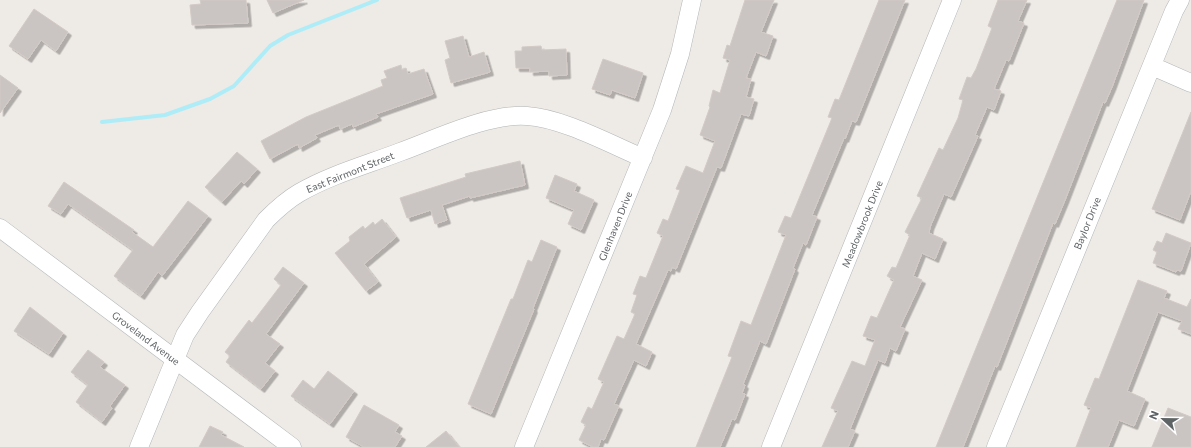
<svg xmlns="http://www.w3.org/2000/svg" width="1191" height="447" font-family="Commissioner,sans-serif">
	<defs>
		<filter id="shadow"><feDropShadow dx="3.5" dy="3.5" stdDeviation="0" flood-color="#0004"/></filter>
	</defs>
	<rect width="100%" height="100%" fill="#eeeae6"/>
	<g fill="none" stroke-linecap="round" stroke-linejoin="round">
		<path stroke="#aeedf7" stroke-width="4" d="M102,122L165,115L210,99L234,86L270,46L288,35L377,0"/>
	</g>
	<path fill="#cac5c3" stroke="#d3cac5" filter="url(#shadow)" d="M200,0H246L248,23L192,25L190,5L201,4Z
		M267,0H304L273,13Z
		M745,0H774L761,32L773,36L766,56L756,52L746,78L751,79L746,97L754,99L749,116L741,114L721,168L717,167L676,269L672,267L671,271L668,270L636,344L652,352L646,366L634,360L614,404L619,406L604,440L601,439L598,447H593L579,440L586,425L581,422L588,407L592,409L604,382L598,379L617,336L624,339L635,314L631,312L637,295L633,294L640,276L646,278L663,236L657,233L663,219L668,221L680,190L676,189L686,166L703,173L715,141L700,135L710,107L709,106L713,90L720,93L730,60L723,58L727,45L730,46Z
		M879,0H905L856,122L852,121L845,139L844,138L812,215L817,217L806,245L803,243L793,268L795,269L766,344L760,341L743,384L745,385L742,393L745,394L735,420L732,419L720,447H696L732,357L728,356L741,321L751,325L786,235L778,232L785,216L791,218L832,118L828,117L835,99L839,100Z
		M998,0H1027L1018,21L1024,23L1009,61L1006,60L994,89L1001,91L994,110L987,107L975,135L978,136L951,197L944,194L930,227L929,233L943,239L935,259L922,253L913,276L922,280L900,327L905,329L896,351L890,348L885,363L878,360L850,429L855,431L848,447H822L838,411L831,408L852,361L865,366L875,340L863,336L871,316L877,318L894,280L887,276L892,267L896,268L910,235L905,232L922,198L917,196L939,148L943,150L958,118L963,100L959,99L967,77L971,78L976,69L992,28L988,26Z
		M1117,0H1144L1112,87L1105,103L1103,102L1065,200L1055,224L1053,223L997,367L995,366L963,447H936Z
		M34,9L68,32L56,51L41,40L28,59L9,46Z
		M463,36L469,57L484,52L490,72L451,83L445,60L450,58L445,41Z
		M541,46L542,50L566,49L567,75L549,76V71L530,72V68H516L515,51H522V47Z
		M603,59L643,73L635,98L612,90L610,95L592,89Z
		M401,65L402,70L406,68L408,74L424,69L433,94L376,114L378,117L353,127L352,124L340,129L339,125L315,135L317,138L299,148L298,144L270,159L261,141L306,117L383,86L381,80L387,78L384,71Z
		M0,75L18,88L0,113Z
		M1191,112V191L1180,220L1152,209Z
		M237,152L257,169L244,184L241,181L222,202L205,187Z
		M520,161L525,185L470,198V196L442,205L447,220L435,224L431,210L407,218L400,198L466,177L465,174Z
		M555,175L577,184L574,191L594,200L581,230L568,224L574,210L546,198Z
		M64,182L134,230L132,232L153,247L188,201L208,216L162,276L158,272L141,296L114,276L133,250L68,204L61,214L48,206Z
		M382,219L396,237L364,264L378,282L366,291L335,253L350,241L349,237L363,226L365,229L373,222L375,225Z
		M1166,233L1191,243L1181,271L1177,270L1176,272L1153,263L1157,252L1153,250L1157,241L1162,243Z
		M541,240L557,247L533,308L534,309L491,414L468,404L511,299H513L528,260L532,262Z
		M283,267L304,283L266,334L280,344L265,363L275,371L261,389L226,362L230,356L225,352L249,320L252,323L281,285L274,279Z
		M1138,280L1167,291L1164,298L1187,307L1191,299V334L1178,329L1182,321L1158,312L1127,391L1145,399L1134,426L1119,420L1108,447H1076L1091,408L1084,405L1095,378L1099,379Z
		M30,307L63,333L49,354L14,331Z
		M88,350L104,362L100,367L125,385L110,406L112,408L102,422L76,402L88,385L71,372Z
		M328,371L354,391L330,424L291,396L303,380L314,389Z
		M364,405L399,425L395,432L402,436L395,447H364L346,437Z
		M1168,408L1191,417V447H1152Z
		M210,426L223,432L221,435L244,447H199Z
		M446,431L459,447H426Z"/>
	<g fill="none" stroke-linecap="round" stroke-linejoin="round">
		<defs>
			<path id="minor" d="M1152,66L1191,83
				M0,228L292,447
				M139,447L185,335L200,312L266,220C276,210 287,200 299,193C330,175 366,165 400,152C436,139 489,113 527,116C562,118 610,144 643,158
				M524,447L662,110L680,54L692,0
				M771,447L952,0
				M996,447L1174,11L1180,0"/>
		</defs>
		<use href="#minor" stroke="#b1b5b7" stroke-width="19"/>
		<use href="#minor" stroke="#fff" stroke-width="18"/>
	</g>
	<g text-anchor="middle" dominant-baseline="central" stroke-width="4" stroke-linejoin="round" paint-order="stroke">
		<g font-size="10" fill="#5e6365" stroke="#fff">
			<text transform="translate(350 172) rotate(-22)">East Fairmont Street</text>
			<text transform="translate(1087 223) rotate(-68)">Baylor Drive</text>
			<text transform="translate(862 224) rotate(-68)">Meadowbrook Drive</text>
			<text transform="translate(615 226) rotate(-68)">Glenhaven Drive</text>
			<text transform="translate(146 338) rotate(37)">Groveland Avenue</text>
		</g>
	</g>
	<g transform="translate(1163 419) rotate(292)" stroke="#ffffff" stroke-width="3" paint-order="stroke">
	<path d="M0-3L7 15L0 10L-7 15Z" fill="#5e6365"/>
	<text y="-6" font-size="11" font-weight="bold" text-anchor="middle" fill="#5e6365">N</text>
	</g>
</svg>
